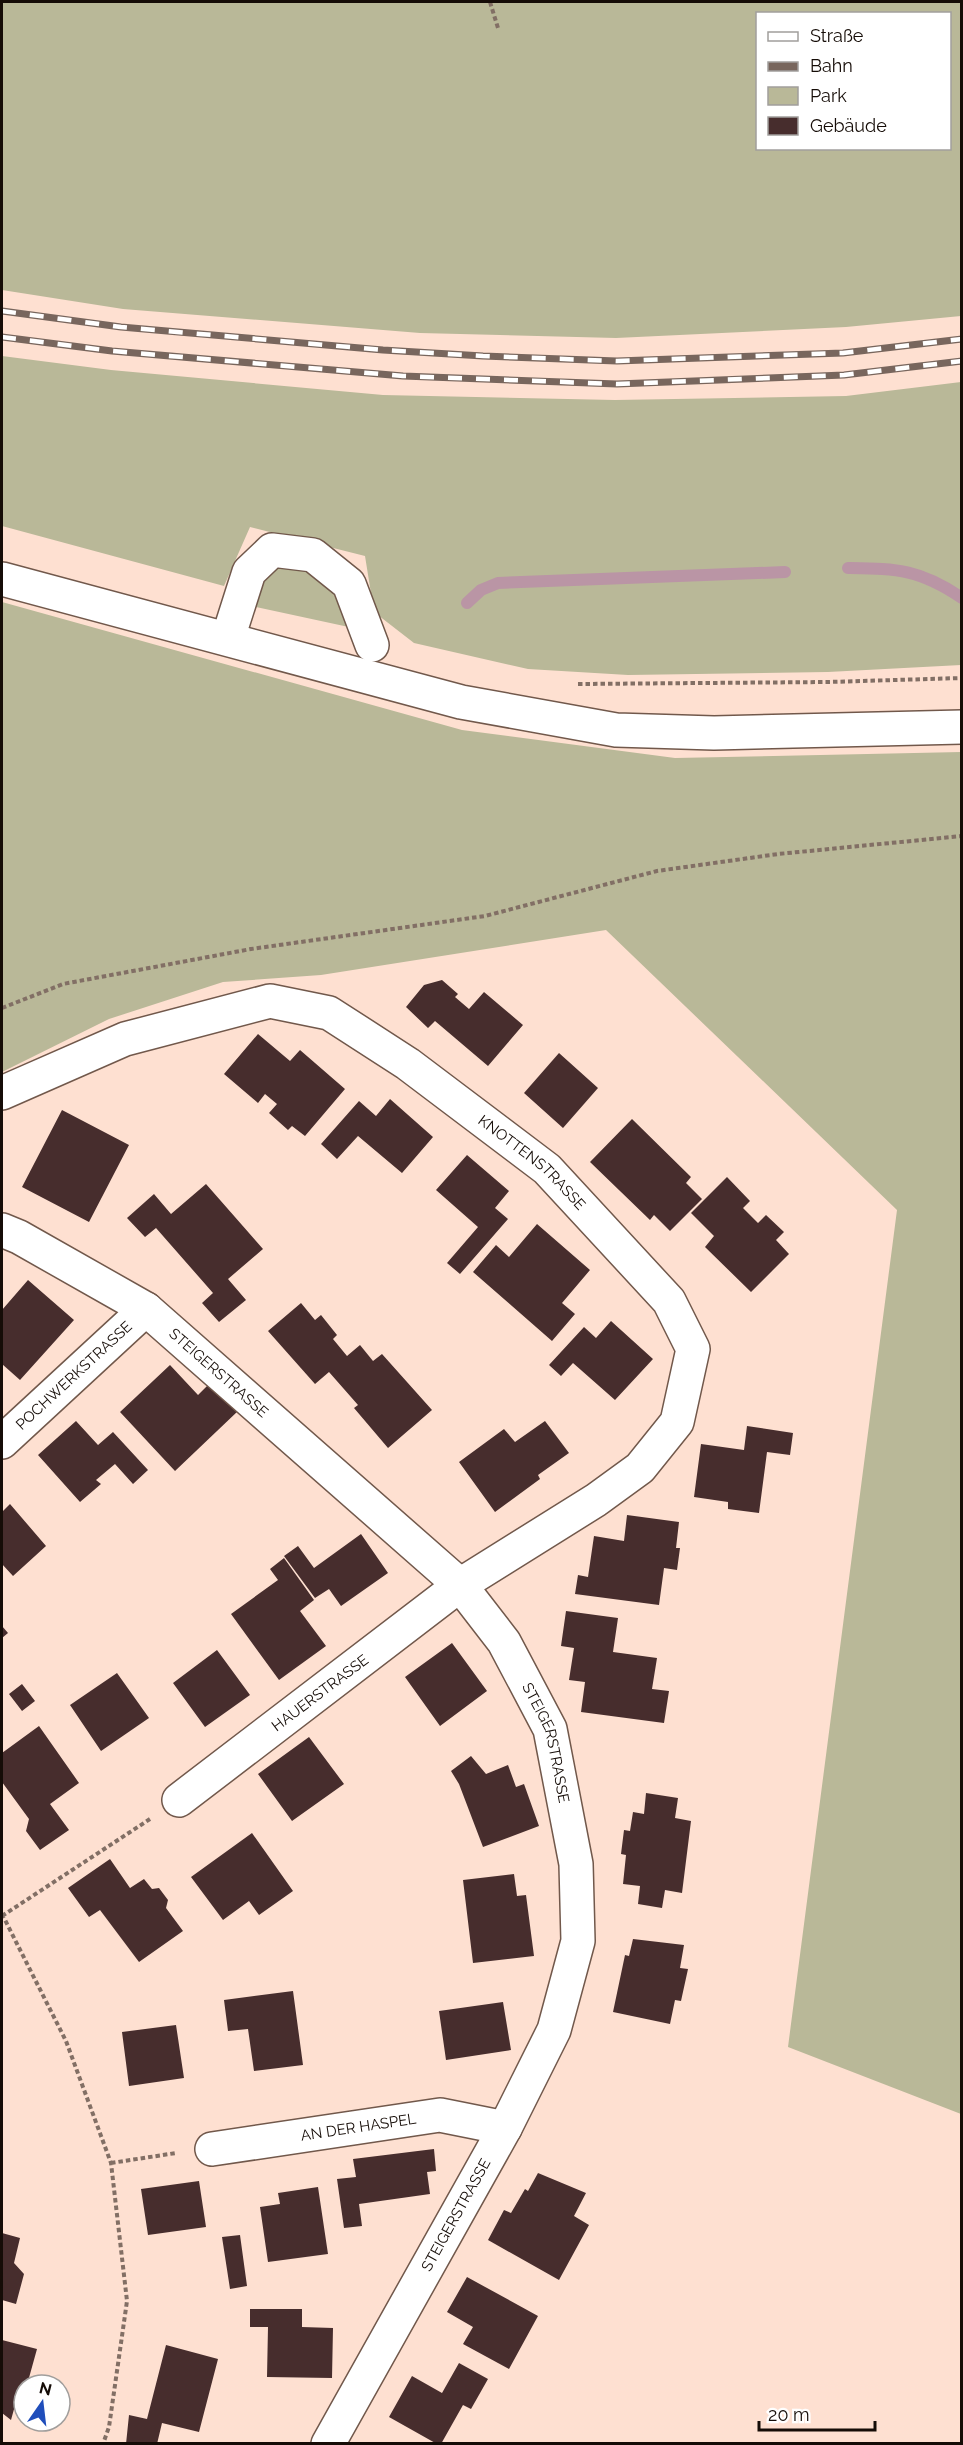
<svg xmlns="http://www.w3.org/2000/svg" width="963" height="2445" font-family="Raleway,sans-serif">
	<rect width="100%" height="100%" fill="#fee0d1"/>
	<path fill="#b9b898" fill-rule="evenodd" d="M2,2H961V316L846,327L616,338L420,333L123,309L2,290ZM758,14H950V148H758Z
		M2,356L111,370L383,395L615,400L846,396L961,382V665L828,672L628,675L528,669L414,643L374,612L365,556L250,527L224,586L2,526Z
		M289,563L311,568L330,589L358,629L256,607L252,598C261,578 268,572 289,563Z
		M2,602L462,730L675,758L961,752V2114L788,2047L897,1210L606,930L321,975L223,982L109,1019L2,1072Z"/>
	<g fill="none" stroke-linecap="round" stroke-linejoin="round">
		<path stroke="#ba95a5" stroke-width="12" d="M848,568C898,569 919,569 962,598
			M467,603L481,590L498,583L785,572"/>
	</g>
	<path fill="#472d2d" d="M442,980L458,994L455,997L469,1009L484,992L523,1025L488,1066L435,1021L428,1028L406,1007L424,985Z
		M258,1034L290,1061L300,1050L345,1089L305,1136L292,1126L288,1130L269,1113L277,1104L265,1094L258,1103L224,1074Z
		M559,1053L598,1088L563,1128L524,1093Z
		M390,1099L433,1137L402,1173L358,1136L337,1159L321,1144L359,1101L376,1116Z
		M62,1110L129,1145L89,1222L22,1187Z
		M632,1119L691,1177L686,1183L702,1199L670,1231L654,1215L650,1220L590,1162Z
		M467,1155L509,1191L495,1208L508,1219L460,1274L447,1263L478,1227L436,1190Z
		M727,1177L750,1201L743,1208L758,1223L766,1215L784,1232L776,1240L789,1254L751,1292L705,1247L714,1236L691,1213Z
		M206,1184L263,1249L228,1279L246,1300L219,1322L202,1303L213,1293L156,1228L145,1237L127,1218L154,1194L171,1214Z
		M537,1224L590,1270L562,1303L575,1314L552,1341L473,1272L496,1245L509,1257Z
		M28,1280L74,1320L20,1380L2,1364V1310Z
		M301,1303L315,1320L321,1315L337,1335L333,1339L347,1356L360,1345L373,1361L382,1354L432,1410L388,1448L354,1408L358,1405L329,1372L315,1384L268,1331Z
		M611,1321L653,1359L615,1400L573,1363L561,1376L549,1365L584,1327L596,1338Z
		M170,1365L198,1395L211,1382L238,1411L175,1471L120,1412Z
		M76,1421L98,1445L113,1432L148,1470L133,1484L115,1464L96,1480L101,1484L80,1502L38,1455Z
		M545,1421L569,1453L538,1475L540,1479L495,1512L459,1462L504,1429L515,1442Z
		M747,1426L793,1433L790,1455L767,1452L759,1513L728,1509V1502L694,1497L701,1444L744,1450Z
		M10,1504L46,1546L13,1576L2,1564V1512Z
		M627,1515L679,1522L676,1548H680L677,1570L664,1568L659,1605L575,1594L578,1575L588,1577L594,1536L624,1541Z
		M361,1534L388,1573L341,1606L329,1589L315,1598L284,1556L298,1546L314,1568Z
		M284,1558L314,1600L300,1611L326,1646L279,1680L231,1614L278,1580L270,1569Z
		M566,1611L618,1618L613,1652L657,1658L652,1689L669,1691L664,1723L581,1712L585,1682L569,1680L574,1648L561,1646Z
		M2,1626L8,1633L2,1638Z
		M452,1643L487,1691L440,1726L405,1677Z
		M217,1650L250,1695L205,1727L173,1683Z
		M117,1673L149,1718L101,1751L70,1705Z
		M22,1684L35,1701L22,1711L9,1694Z
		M39,1726L79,1783L50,1804L69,1830L40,1850L26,1831L29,1819L2,1782V1753Z
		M309,1737L344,1784L292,1821L258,1774Z
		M471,1756L486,1774L508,1765L516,1787L524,1784L539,1826L483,1847L459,1784L451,1771Z
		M646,1793L678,1798L675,1818L691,1821L682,1893L665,1890L662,1908L638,1904L640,1886L623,1884L626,1855L621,1854L624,1830L630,1831L633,1812L644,1814Z
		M252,1833L293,1891L259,1915L249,1901L223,1920L191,1877Z
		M110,1859L130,1888L144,1879L152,1889L159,1888L168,1900L166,1908L183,1931L139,1962L100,1910L89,1917L68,1888Z
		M514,1874L517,1896L526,1895L534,1956L473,1963L463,1880Z
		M633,1939L684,1945L680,1968L688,1969L681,2001L675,2000L670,2024L613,2012L625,1955L629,1956Z
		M293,1991L303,2065L254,2071L248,2029L228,2031L224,2000Z
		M503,2002L511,2050L446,2060L439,2011Z
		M176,2025L184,2078L129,2086L122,2032Z
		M434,2149L436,2171L427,2172L430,2194L359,2204L362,2226L344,2228L337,2179L356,2177L353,2159Z
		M538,2173L586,2193L574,2216L589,2225L559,2280L488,2240L504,2210L511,2213L525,2189L528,2191Z
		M199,2181L206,2227L148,2235L141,2189Z
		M318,2187L328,2254L268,2262L260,2207L280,2204L278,2193Z
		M2,2233L20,2238L14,2263L24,2274L16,2304L2,2300Z
		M240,2235L247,2286L230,2289L222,2237Z
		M467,2277L538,2316L509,2369L463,2344L473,2327L447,2312Z
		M250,2309H302V2327L333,2328L332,2378L267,2377L268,2327H250Z
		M2,2340L37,2349L27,2385H24V2393L19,2391L11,2420L2,2413Z
		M166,2345L218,2359L199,2432L162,2423L157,2444H126L129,2415L147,2419Z
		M459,2363L488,2379L471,2409L463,2405L441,2444H437L389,2417L412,2376L442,2393Z"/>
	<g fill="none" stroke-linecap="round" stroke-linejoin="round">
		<defs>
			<g id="minor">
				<path d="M228,638L249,572L272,550L313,555L349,584L372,645"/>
				<path id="s1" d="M2,1093L125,1039L270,1001L329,1013L408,1064L547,1169L669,1301L693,1349L677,1422L640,1468L596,1500L460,1585L179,1800"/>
				<path id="s2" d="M2,1230L19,1237L146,1309L460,1585L504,1642L550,1729L576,1864L578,1941L554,2030L505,2128L328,2444"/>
				<path id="s3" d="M2,1442L146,1309"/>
				<path id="s4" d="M212,2149L440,2115L505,2128"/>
			</g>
			<path id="major" d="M2,579L461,702L616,730L714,733L962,727"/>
		</defs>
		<use href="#minor" stroke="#71584b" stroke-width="36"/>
		<use href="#major" stroke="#71584b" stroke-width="36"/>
		<path stroke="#826f65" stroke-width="4" stroke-dasharray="4.5 3" stroke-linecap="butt" d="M490,2L498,28
			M578,684L828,682L962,678
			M2,1008L63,984L251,949L485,916L657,871L778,854L962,836
			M2,1914L66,2041L111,2163L127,2301L109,2427L103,2444
			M2,1916L150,1819
			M111,2163L176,2153"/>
		<use href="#minor" stroke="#fff" stroke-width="33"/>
		<use href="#major" stroke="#fff" stroke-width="33"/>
		<defs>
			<path id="rail" d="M2,311L121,327L383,350L483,356L617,361L843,353L962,339
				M2,337L112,351L403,376L617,384L844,375L962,361"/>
		</defs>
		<use href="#rail" stroke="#78665d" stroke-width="7"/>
		<use href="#rail" stroke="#fff" stroke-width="4.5" stroke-dasharray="14" stroke-linecap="butt"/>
	</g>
	<g text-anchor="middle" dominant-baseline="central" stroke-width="6" stroke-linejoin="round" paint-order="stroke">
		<g font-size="15" fill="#150c07" stroke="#fff">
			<text stroke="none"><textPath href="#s1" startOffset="597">KNOTTENSTRASSE</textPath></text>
			<text stroke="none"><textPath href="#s2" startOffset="261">STEIGERSTRASSE</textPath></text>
			<text stroke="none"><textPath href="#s3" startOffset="98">POCHWERKSTRASSE</textPath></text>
			<text transform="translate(320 1693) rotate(-37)">HAUERSTRASSE</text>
			<text stroke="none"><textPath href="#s2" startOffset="765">STEIGERSTRASSE</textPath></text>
			<text stroke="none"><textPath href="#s4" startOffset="148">AN DER HASPEL</textPath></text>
			<text transform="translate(456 2215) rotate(-61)">STEIGERSTRASSE</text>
		</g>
	</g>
	<rect width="963" height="2445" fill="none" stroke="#150c07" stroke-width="6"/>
	<rect x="756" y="12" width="195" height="138" fill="#ffffff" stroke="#a19e9c" stroke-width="1.5"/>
	<rect x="768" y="32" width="30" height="9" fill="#ffffff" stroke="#a19e9c" stroke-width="1.5"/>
	<text x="810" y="42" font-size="18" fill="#150c07">Straße</text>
	<rect x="768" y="62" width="30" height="9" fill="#78665d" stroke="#a19e9c" stroke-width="1.5"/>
	<text x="810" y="72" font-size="18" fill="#150c07">Bahn</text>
	<rect x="768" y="87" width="30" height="18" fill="#b9b898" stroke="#a19e9c" stroke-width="1.5"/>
	<text x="810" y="102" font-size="18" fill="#150c07">Park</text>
	<rect x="768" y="117" width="30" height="18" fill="#472d2d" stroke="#a19e9c" stroke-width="1.5"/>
	<text x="810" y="132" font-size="18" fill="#150c07">Gebäude</text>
	<g transform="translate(42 2403) rotate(14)"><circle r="28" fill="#ffffff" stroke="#a19e9c" stroke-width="1.5"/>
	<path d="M0-4.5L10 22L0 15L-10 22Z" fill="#204ebb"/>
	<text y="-9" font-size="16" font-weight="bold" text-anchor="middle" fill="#150c07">N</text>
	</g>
	<path d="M759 2421v9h116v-9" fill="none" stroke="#150c07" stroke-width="3"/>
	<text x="768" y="2421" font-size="18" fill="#150c07" stroke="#ffffff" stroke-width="4.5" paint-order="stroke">20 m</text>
</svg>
